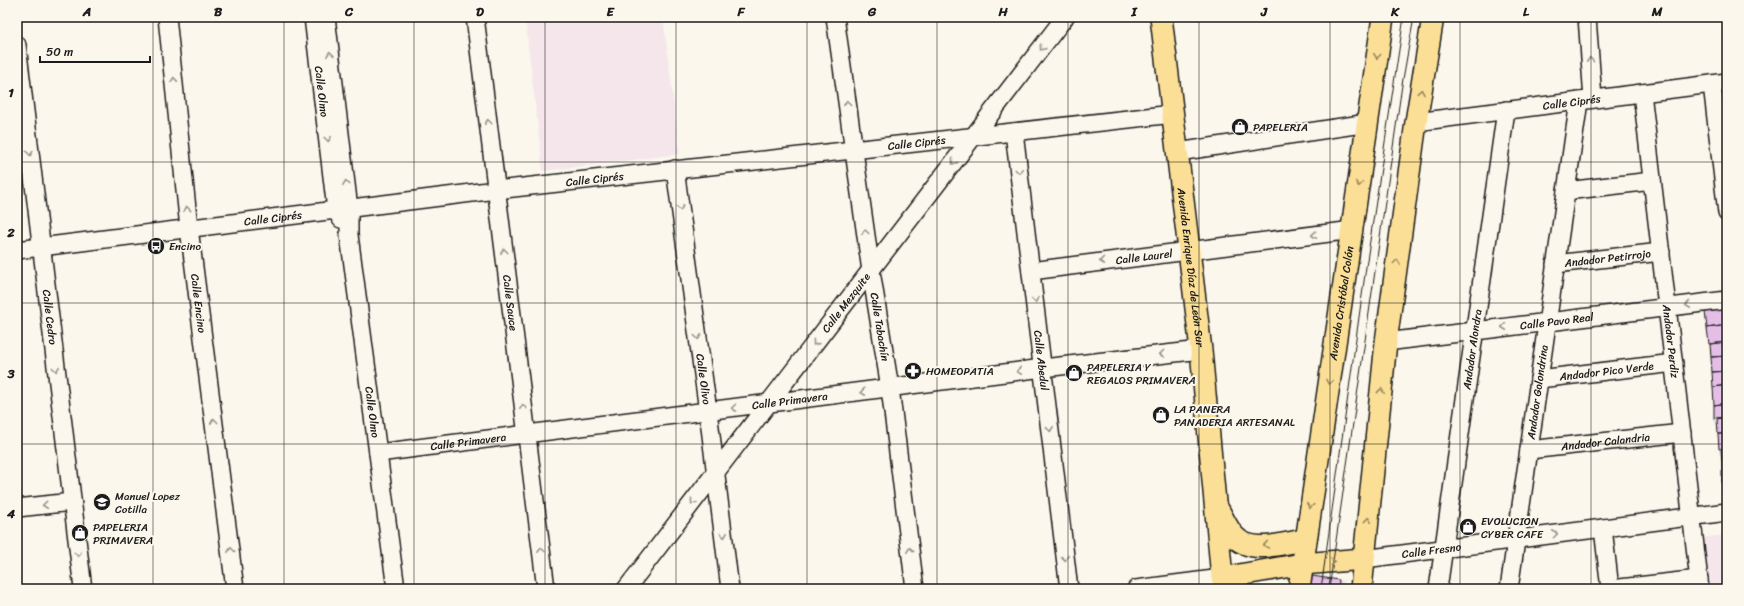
<svg xmlns="http://www.w3.org/2000/svg" width="1744" height="606" font-family="Sriracha,sans-serif">
	<defs>
		<filter id="shadow"><feDropShadow dx="3.5" dy="3.5" stdDeviation="2" flood-color="#0004"/></filter>
	</defs>
	<rect width="100%" height="100%" fill="#fbf7ec"/>
	<filter id="ink" filterUnits="userSpaceOnUse"><feTurbulence type="fractalNoise" baseFrequency=".025" numOctaves="2"/><feDisplacementMap in="SourceGraphic" scale="8" xChannelSelector="R" yChannelSelector="G"/><feConvolveMatrix kernelMatrix="1 2 1 2 8 2 1 2 1" color-interpolation-filters="sRGB"/></filter>
	<g filter="url(#ink)">
		<path fill="#f4e6ea" d="M525,17H663L680,154L543,171Z
			M1727,535V589H1702L1697,538Z"/>
		<path fill="#e4bee7" stroke="#1c1c1c" filter="url(#shadow)" d="M1723,104H1727V130Z
			M1727,309V325L1707,328L1705,312Z
			M1727,325V342L1709,344L1707,328Z
			M1727,342V356L1711,357L1710,344Z
			M1727,356V371L1712,372L1711,357Z
			M1727,371V385L1713,387L1712,372Z
			M1727,385V403L1714,405L1713,387Z
			M1727,403V417L1714,418V405Z
			M1727,417V433L1718,434L1717,419Z
			M1718,434H1727V448L1719,449Z
			M1727,449V464H1722L1721,450Z
			M1722,464H1727V481L1722,482Z
			M1727,481V496H1724L1722,482Z
			M1312,576L1339,580L1338,589H1311Z"/>
		<g fill="none" stroke-linecap="round" stroke-linejoin="round">
			<defs>
				<g id="minor">
					<path id="s1" d="M167,17L189,228L235,589"/>
					<path id="s2" d="M313,17L336,210L341,219"/>
					<path id="s3" d="M326,17L349,209V235L396,589"/>
					<path id="s4" d="M475,17L546,589"/>
					<path id="s5" d="M835,17L871,271L890,388L915,589"/>
					<path d="M1587,17L1593,99"/>
					<path id="s6" d="M17,45L83,589"/>
					<path d="M1712,84L1727,213"/>
					<path id="s7" d="M1642,93L1700,589"/>
					<path id="s8" d="M1416,122L1727,82"/>
					<path id="s9" d="M1014,132L1069,589"/>
					<path d="M1178,152L1368,123"/>
					<path id="s10" d="M675,169L708,411L730,589"/>
					<path d="M1566,191L1652,181"/>
					<path id="s11" d="M17,250L496,190L1173,114"/>
					<path id="s12" d="M1555,264L1661,252"/>
					<path id="s13" d="M1031,271L1353,230"/>
					<path id="s14" d="M1386,342L1727,300"/>
					<path id="s15" d="M1539,379L1674,363"/>
					<path id="s16" d="M1529,450L1682,433"/>
					<path id="s17" d="M378,453L1043,368L1201,350"/>
					<path d="M17,508L72,502"/>
					<path d="M1603,528L1610,589"/>
					<path id="s18" d="M1364,559L1727,512"/>
					<path id="s19" d="M626,589L1065,17"/>
					<path d="M1136,589L1222,578L1223,589"/>
					<path id="s20" d="M1438,589L1506,110"/>
					<path id="s21" d="M1509,589L1579,101"/>
					<path d="M1611,589L1699,579"/>
				</g>
				<g id="major">
					<path id="s22" d="M1161,17L1201,350L1222,578L1302,564L1364,559"/>
					<path d="M1218,509C1223,518 1227,528 1234,536C1251,555 1283,543 1305,540"/>
					<path id="s23" d="M1299,589L1383,17"/>
					<path d="M1361,589L1386,342L1416,122L1433,17"/>
				</g>
			</defs>
			<use href="#minor" stroke="#1c1c1c" stroke-width="20"/>
			<use href="#major" stroke="#1c1c1c" stroke-width="24"/>
			<use href="#minor" stroke="#fbf7ec" stroke-width="17"/>
			<use href="#major" stroke="#fbdf96" stroke-width="21"/>
			<path stroke="#1c1c1c" stroke-width="1" d="M1321,589L1366,267L1404,17
				M1329,589L1402,85L1414,17"/>
		</g>
		<defs><path id="oneway-chevron" d="M-2-3.5L2.5 0L-2 3.5" fill="none" stroke-width="1.6" stroke-linecap="round" stroke-linejoin="round"/></defs>
		<g stroke="#97948e">
			<use href="#oneway-chevron" transform="translate(1042 48) rotate(128)"/>
			<use href="#oneway-chevron" transform="translate(330 54) rotate(-97)"/>
			<use href="#oneway-chevron" transform="translate(1590 60) rotate(-94)"/>
			<use href="#oneway-chevron" transform="translate(174 80) rotate(-96)"/>
			<use href="#oneway-chevron" transform="translate(847 103) rotate(-98)"/>
			<use href="#oneway-chevron" transform="translate(488 122) rotate(-97)"/>
			<use href="#oneway-chevron" transform="translate(328 139) rotate(83)"/>
			<use href="#oneway-chevron" transform="translate(30 153) rotate(83)"/>
			<use href="#oneway-chevron" transform="translate(954 162) rotate(127)"/>
			<use href="#oneway-chevron" transform="translate(1019 171) rotate(83)"/>
			<use href="#oneway-chevron" transform="translate(346 183) rotate(-97)"/>
			<use href="#oneway-chevron" transform="translate(680 208) rotate(82)"/>
			<use href="#oneway-chevron" transform="translate(187 209) rotate(-96)"/>
			<use href="#oneway-chevron" transform="translate(865 232) rotate(-98)"/>
			<use href="#oneway-chevron" transform="translate(1314 235) rotate(173)"/>
			<use href="#oneway-chevron" transform="translate(504 251) rotate(-97)"/>
			<use href="#oneway-chevron" transform="translate(1102 261) rotate(172)"/>
			<use href="#oneway-chevron" transform="translate(1035 300) rotate(83)"/>
			<use href="#oneway-chevron" transform="translate(1688 305) rotate(173)"/>
			<use href="#oneway-chevron" transform="translate(1504 327) rotate(173)"/>
			<use href="#oneway-chevron" transform="translate(698 337) rotate(82)"/>
			<use href="#oneway-chevron" transform="translate(815 343) rotate(127)"/>
			<use href="#oneway-chevron" transform="translate(1162 354) rotate(174)"/>
			<use href="#oneway-chevron" transform="translate(56 369) rotate(83)"/>
			<use href="#oneway-chevron" transform="translate(1019 371) rotate(172)"/>
			<use href="#oneway-chevron" transform="translate(863 392) rotate(173)"/>
			<use href="#oneway-chevron" transform="translate(523 407) rotate(-97)"/>
			<use href="#oneway-chevron" transform="translate(734 408) rotate(173)"/>
			<use href="#oneway-chevron" transform="translate(214 421) rotate(-97)"/>
			<use href="#oneway-chevron" transform="translate(1050 429) rotate(83)"/>
			<use href="#oneway-chevron" transform="translate(693 502) rotate(128)"/>
			<use href="#oneway-chevron" transform="translate(45 505) rotate(174)"/>
			<use href="#oneway-chevron" transform="translate(1555 534) rotate(-7)"/>
			<use href="#oneway-chevron" transform="translate(724 535) rotate(83)"/>
			<use href="#oneway-chevron" transform="translate(231 550) rotate(-97)"/>
			<use href="#oneway-chevron" transform="translate(541 550) rotate(-97)"/>
			<use href="#oneway-chevron" transform="translate(910 550) rotate(-97)"/>
			<use href="#oneway-chevron" transform="translate(78 554) rotate(83)"/>
			<use href="#oneway-chevron" transform="translate(1065 558) rotate(83)"/>
		</g>
		<g stroke="#97875f">
			<use href="#oneway-chevron" transform="translate(1377 56) rotate(98)"/>
			<use href="#oneway-chevron" transform="translate(1421 92) rotate(-81)"/>
			<use href="#oneway-chevron" transform="translate(1359 184) rotate(98)"/>
			<use href="#oneway-chevron" transform="translate(1397 262) rotate(-82)"/>
			<use href="#oneway-chevron" transform="translate(1329 382) rotate(99)"/>
			<use href="#oneway-chevron" transform="translate(1381 391) rotate(-84)"/>
			<use href="#oneway-chevron" transform="translate(1310 506) rotate(99)"/>
			<use href="#oneway-chevron" transform="translate(1368 520) rotate(-84)"/>
			<use href="#oneway-chevron" transform="translate(1266 545) rotate(171)"/>
			<use href="#oneway-chevron" transform="translate(1333 562) rotate(-5)"/>
		</g>
	</g>
	<path fill="none" stroke="#1c1c1c" stroke-width="1" stroke-opacity="0.55" d="M153,17V589M284,17V589M414,17V589M545,17V589M676,17V589M807,17V589M937,17V589M1068,17V589M1199,17V589M1330,17V589M1460,17V589M1591,17V589M17,162H1727M17,303H1727M17,444H1727"/>
	<defs>
		<symbol id="shop-disc" viewBox="-11 -11 22 22"><circle r="9.5" fill="#1c1c1c" stroke="#fbf7ec"/><path d="M-5-2.5h2.3a2.7 3.5 0 0 1 5.4 0H5L5.5 6h-11ZM-1.5-2.5h3a1.5 2.3 0 0 0-3 0Z" fill="#fff"/></symbol>
		<symbol id="bus-disc" viewBox="-11 -11 22 22"><circle r="9.5" fill="#1c1c1c" stroke="#fbf7ec"/><path d="M-5-6H5V4H4V6H2V4H-2V6H-4V4H-5ZM-3.5-4V0h7V-4ZM-3.5 1.2v1.5H-2V1.2ZM2 1.2v1.5H3.5V1.2Z" fill="#fff"/></symbol>
		<symbol id="pharmacy-disc" viewBox="-11 -11 22 22"><circle r="9.5" fill="#1c1c1c" stroke="#fbf7ec"/><path d="M-2-6h4v4h4v4h-4v4h-4v-4h-4v-4h4Z" fill="#fff"/></symbol>
		<symbol id="school-disc" viewBox="-11 -11 22 22"><circle r="9.5" fill="#1c1c1c" stroke="#fbf7ec"/><path d="M0-5L7-2L0 1L-7-2ZM-4 1L0 2.5L4 1V4Q0 6-4 4Z" fill="#fff"/></symbol>
	</defs>
	<g fill-rule="evenodd">
		<use href="#shop-disc" x="1230" y="117" width="20" height="20"/>
		<use href="#bus-disc" x="146" y="236" width="20" height="20"/>
		<use href="#pharmacy-disc" x="903" y="361" width="20" height="20"/>
		<use href="#shop-disc" x="1064" y="363" width="20" height="20"/>
		<use href="#shop-disc" x="1151" y="405" width="20" height="20"/>
		<use href="#school-disc" x="92" y="492" width="20" height="20"/>
		<use href="#shop-disc" x="1458" y="517" width="20" height="20"/>
		<use href="#shop-disc" x="70" y="523" width="20" height="20"/>
	</g>
	<g text-anchor="middle" dominant-baseline="central" stroke-width="4" stroke-linejoin="round" paint-order="stroke">
		<g font-size="11" fill="#1c1c1c" stroke="#fbf7ec">
			<text stroke="none"><textPath href="#s2" startOffset="75">Calle Olmo</textPath></text>
			<text stroke="none"><textPath href="#s8" startOffset="157">Calle Ciprés</textPath></text>
			<text stroke="none"><textPath href="#s11" startOffset="906">Calle Ciprés</textPath></text>
			<text stroke="none"><textPath href="#s11" startOffset="582">Calle Ciprés</textPath></text>
			<text stroke="none"><textPath href="#s11" startOffset="258">Calle Ciprés</textPath></text>
			<text stroke="none"><textPath href="#s13" startOffset="114">Calle Laurel</textPath></text>
			<text stroke="none"><textPath href="#s12" startOffset="53">Andador Petirrojo</textPath></text>
			<text stroke="none"><textPath href="#s22" startOffset="252">Avenida Enrique Díaz de León Sur</textPath></text>
			<text stroke="none"><textPath href="#s1" startOffset="288">Calle Encino</textPath></text>
			<text stroke="none"><textPath href="#s4" startOffset="288">Calle Sauce</textPath></text>
			<text stroke="none"><textPath href="#s19" startOffset="361">Calle Mezquite</textPath></text>
			<text stroke="none"><textPath href="#s23" startOffset="289">Avenida Cristóbal Colón</textPath></text>
			<text stroke="none"><textPath href="#s6" startOffset="274">Calle Cedro</textPath></text>
			<text stroke="none"><textPath href="#s14" startOffset="172">Calle Pavo Real</textPath></text>
			<text stroke="none"><textPath href="#s5" startOffset="313">Calle Tabachín</textPath></text>
			<text stroke="none"><textPath href="#s7" startOffset="250">Andador Perdiz</textPath></text>
			<text stroke="none"><textPath href="#s20" startOffset="242">Andador Alondra</textPath></text>
			<text stroke="none"><textPath href="#s9" startOffset="230">Calle Abedul</textPath></text>
			<text stroke="none"><textPath href="#s15" startOffset="68">Andador Pico Verde</textPath></text>
			<text stroke="none"><textPath href="#s10" startOffset="212">Calle Olivo</textPath></text>
			<text stroke="none"><textPath href="#s21" startOffset="199">Andador Golondrina</textPath></text>
			<text stroke="none"><textPath href="#s17" startOffset="415">Calle Primavera</textPath></text>
			<text stroke="none"><textPath href="#s3" startOffset="398">Calle Olmo</textPath></text>
			<text stroke="none"><textPath href="#s17" startOffset="91">Calle Primavera</textPath></text>
			<text stroke="none"><textPath href="#s16" startOffset="77">Andador Calandria</textPath></text>
			<text stroke="none"><textPath href="#s18" startOffset="68">Calle Fresno</textPath></text>
		</g>
		<g font-size="11" fill="#1c1c1c" stroke="#fbf7ec" text-anchor="start">
			<text x="1253" y="127">PAPELERIA</text>
			<text x="169" y="246">Encino</text>
			<text x="1087" y="367">PAPELERIA Y<tspan x="1087" dy="13">REGALOS PRIMAVERA</tspan></text>
			<text x="926" y="371">HOMEOPATIA</text>
			<text x="1174" y="409">LA PANERA<tspan x="1174" dy="13">PANADERIA ARTESANAL</tspan></text>
			<text x="115" y="496">Manuel Lopez<tspan x="115" dy="13">Cotilla</tspan></text>
			<text x="1481" y="521">EVOLUCION<tspan x="1481" dy="13">CYBER CAFE</tspan></text>
			<text x="93" y="527">PAPELERIA<tspan x="93" dy="13">PRIMAVERA</tspan></text>
		</g>
	</g>
	<rect width="1744" height="606" fill="none" stroke="#fbf7ec" stroke-width="44"/>
	<path d="M40 56v6h110v-6" fill="none" stroke="#1c1c1c" stroke-width="2"/>
	<text x="46" y="56" font-size="12" fill="#1c1c1c" stroke="#fbf7ec" stroke-width="3" paint-order="stroke">50 m</text>
	<rect x="22" y="22" width="1700" height="562" fill="none" stroke="#1c1c1c" stroke-width="1.5"/>
	<g font-size="13" text-anchor="middle" font-weight="bold" fill="#1c1c1c">
		<text x="87" y="16">A</text>
		<text x="218" y="16">B</text>
		<text x="349" y="16">C</text>
		<text x="480" y="16">D</text>
		<text x="610" y="16">E</text>
		<text x="741" y="16">F</text>
		<text x="872" y="16">G</text>
		<text x="1003" y="16">H</text>
		<text x="1134" y="16">I</text>
		<text x="1264" y="16">J</text>
		<text x="1395" y="16">K</text>
		<text x="1526" y="16">L</text>
		<text x="1657" y="16">M</text>
		<text x="11" y="97">1</text>
		<text x="11" y="237">2</text>
		<text x="11" y="378">3</text>
		<text x="11" y="518">4</text>
	</g>
</svg>
